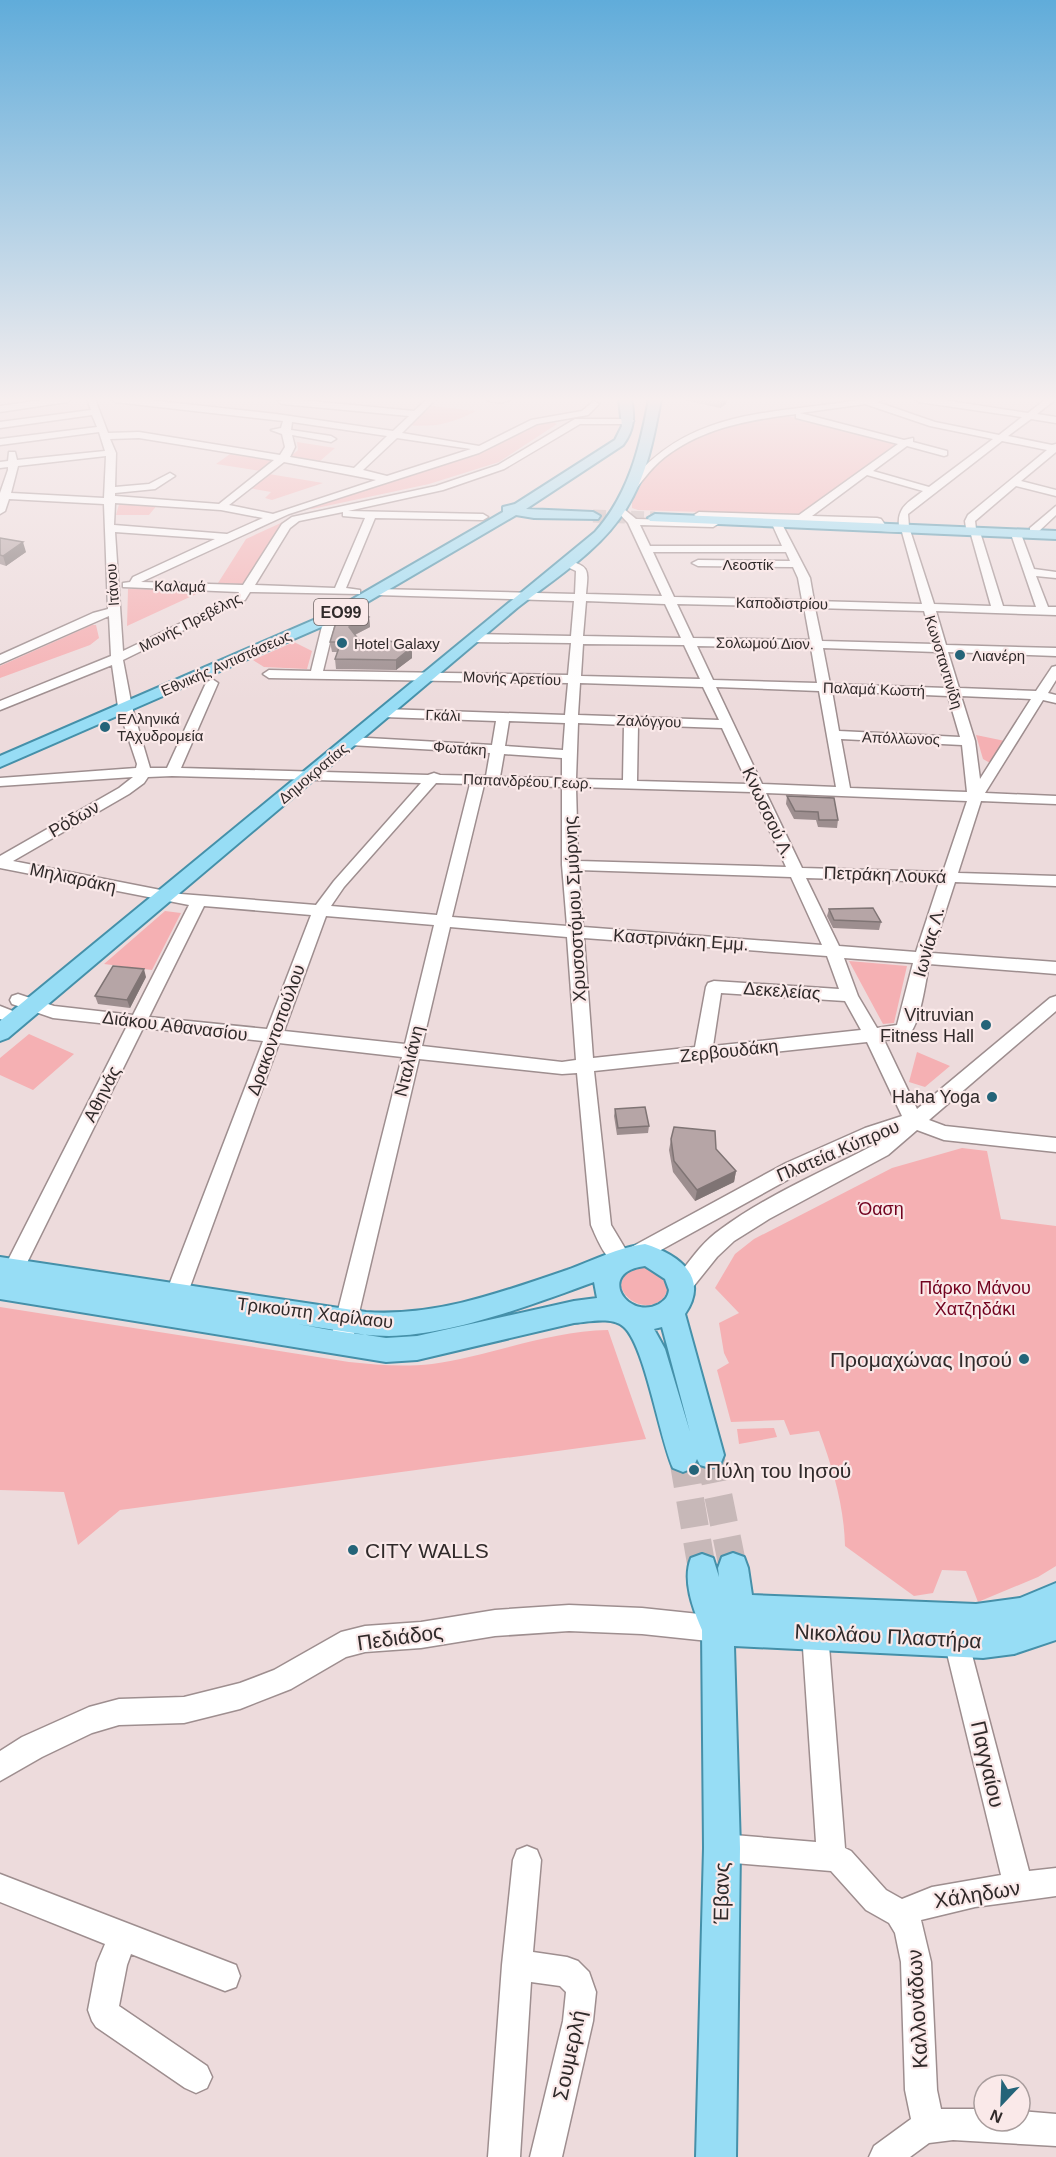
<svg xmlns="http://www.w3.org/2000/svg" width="1056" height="2157" font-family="Helvetica,sans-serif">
	<rect width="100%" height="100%" fill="#eddbdc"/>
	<path fill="#f5b0b3" d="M432,406L476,411C453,423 434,428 408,425Z
		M780,414L896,444L799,515L638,510L632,508V497L635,492C679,434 712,429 780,414Z
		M550,421L557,424L499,462L429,484L312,509L308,507L474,456C500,446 523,428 550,421Z
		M297,442L335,448L320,461L290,457L298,450Z
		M230,454L275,461L261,471L216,464Z
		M269,474L323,483L272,500L265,498L271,492L249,488Z
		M120,501L158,504L149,515H116Z
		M283,522L243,584L218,583L246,539Z
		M128,589L205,590L127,626Z
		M92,625H96L99,638L90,645L0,678V666Z
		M294,642L312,651L307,669L264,667L253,660Z
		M976,735L1005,741L990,763L983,759Z
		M165,911L181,913L152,970L104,964Z
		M849,961L907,966L894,1023L883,1024Z
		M29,1034L74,1054L33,1090L0,1075V1058Z
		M917,1052L950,1066L925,1087L909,1082Z
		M962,1148L987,1151L1001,1219L1056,1226V1566L1038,1577L978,1602L966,1571L942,1570L933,1593L914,1596L845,1546C844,1505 833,1469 819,1431L790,1435L784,1420L731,1422L717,1370L729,1363L724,1353L719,1323L739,1313L715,1288L735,1254L754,1239L892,1168Z
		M644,1266C656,1269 666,1275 668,1288C662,1313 629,1309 621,1287C622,1273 631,1268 644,1266Z
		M0,1307L349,1362C376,1365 404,1367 432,1364C491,1356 547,1331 608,1330L646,1439L120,1510L78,1545L64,1492L0,1490Z
		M774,1428L777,1437L739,1444L737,1429Z"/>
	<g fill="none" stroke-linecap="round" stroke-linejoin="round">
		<path stroke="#c7b8b8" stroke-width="13" stroke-dasharray="13 6" stroke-linecap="butt" d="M593,516L655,518"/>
		<path stroke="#c7b8b8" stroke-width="28" stroke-dasharray="28 14" stroke-linecap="butt" d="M710,1455L733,1568
			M683,1458L702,1569"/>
		<defs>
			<path id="minor" d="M49,399H71L67,402L0,412V406Z
				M87,399H95L108,433L139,432L280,455L285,447L282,434L271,430L281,428L283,421L115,402L111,399H139L276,414L393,431L409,416L282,404L278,401L290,399L414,411L427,399H436L402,433L479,446L531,420L582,411L594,401L599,404L588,415L537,424L479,453L289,514L141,582L243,585L282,524L292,517L436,486L498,465L575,419H632L634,421L629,424H580L504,469L443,490L348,511L483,514L488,517L483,520L375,518L346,588L360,590V594L250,592L245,600L123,660L132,707L150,768H167L206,683L212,679L218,683L181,768L428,775L434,773L440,775L486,776L490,753L350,745L343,741L350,737L492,745L496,721L384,717L377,713L384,709L565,715L568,683L269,678L263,674L269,670L311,671L324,618L330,614L336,618L323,671L568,675L571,643L473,642L467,638L473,634L571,636L574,601L377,595L371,592L377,589L575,594L576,571L559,563L565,560C591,566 588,570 586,594L662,596L628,523L614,508L619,505L636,519L713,521L718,524L713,527L640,525L650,546H782L773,526L774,524H782L810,578L814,601L922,604L902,532L881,531L874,524L699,518L694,515L699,512L799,515L898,444L796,418V414C747,420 697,429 659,462C650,470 642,481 635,490L626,488C688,406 774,415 865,399H885L877,402L935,422L999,435L1022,417L919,402L915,399H937L1028,413L1046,399H1056L1037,414L1056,417V423L1031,419L1008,436L1052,445L1056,444V452L1021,481L1056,490V496L1016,486L975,521L976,529L980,532L1003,606L1036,607L1011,534L1016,531L1021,534L1034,569L1056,572V578L1036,576L1048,607H1056V615L936,611L946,645L1056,648V656L948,652L959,688L1036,691L1052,667L1056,666V680L1048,693L1056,695V703L1043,700L985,793L1056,796V804L981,801L958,873L1056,876V886L955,882L932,953L1056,962V974L929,964C926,979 920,1028 907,1036C900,1040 891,1039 884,1040L917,1109L1050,998L1056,996V1011L929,1120L945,1126L1056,1138V1152L944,1140L917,1130L888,1155L769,1219L734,1241L717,1257L689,1292L682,1295L675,1292L672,1286L675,1280C689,1262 702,1242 721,1229C767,1195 824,1171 874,1145L885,1136L800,1173L641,1261L634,1263L630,1262L621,1267C606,1262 597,1239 591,1225L577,1073L562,1074L419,1059L354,1334L351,1341L343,1343L335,1341L332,1334L402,1057L279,1043L183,1306L179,1312L172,1315L165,1312L161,1306L263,1041L143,1028L15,1287L8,1290L1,1287L0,1276L127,1026L53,1018L12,1004L10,1000L12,996L18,994L54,1006L133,1015L189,905L0,868V856L119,788L133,777L0,786V778L136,768L137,764L118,707L112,665L0,710V701L111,656L109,616L0,664V655L93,613L108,609L104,504L9,499L5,511L0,514V493L8,470V467L0,468V462L8,461L9,452H15L17,460L105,451L99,432L0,445V439L97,427L92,415L0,428V422L91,410ZM865,404L930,426L993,439L929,487L873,471L907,446L944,456L947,455V451L913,442V438L904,440L800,413ZM292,422L387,436L354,468L290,457L295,447L292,435L331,442L336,439L331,436L291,430ZM139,438L274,460L219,504L115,496V493L155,489L175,476L170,473L149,484L115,487L116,453L110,439ZM397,438L471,449L387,476L363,470ZM1002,441L1047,450L968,515L965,521L966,528L970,531L991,606L934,604L909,527L908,514ZM106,456L104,498L11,493L18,466ZM284,462L376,480L273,514L229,505ZM867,475L923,491C909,502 897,507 899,526H886L881,519L877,518L812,516ZM115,503L221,510L263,518L227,534L114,525ZM343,512V516L365,518L335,588L255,585L290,528L299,521ZM115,532L215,539L133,577L130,582L123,583V587L239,592L237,596L123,651ZM653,552H786L790,561L698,560L692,563L698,566L793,567L798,578L802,600L674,597ZM586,601L665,604L681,638L583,636ZM677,604L804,607L810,640L693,638ZM815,608L924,611L934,644L822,641ZM583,644L684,645L700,679L581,676ZM697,646L811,648L817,683L713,680ZM823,648L936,652L946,688L830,684ZM580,683L703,687L719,720L578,715ZM716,687L819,691L836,787L762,784ZM832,691L948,696L960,737L839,731ZM961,696L1031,699L980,779L975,741ZM509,721L565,723L563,750L505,746ZM578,723L624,725L623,780L576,779ZM638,725L722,728L748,784L637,781ZM841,739L962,745L967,792L850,788ZM504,754L562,758V778L500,777ZM172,776L421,783L334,881L316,905L181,894L13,861L129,794L144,783L148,777ZM436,783L470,784L437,915L331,906L344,887ZM484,785L562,787V865L567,926L452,917ZM576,787L752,792L786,867L578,861ZM766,793L967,801L943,872L802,868ZM578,870L791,877L822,945L583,927ZM806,878L939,882L916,952L839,946ZM204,906L311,915L267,1029L149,1017ZM326,916L434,925L405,1044L284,1031ZM450,927L567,937L576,1060L562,1062L422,1046ZM584,938L827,956L839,989L714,981L708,983L706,987L695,1047L593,1058ZM844,958L913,963L897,1025L877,1028L858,996ZM721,993L845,1001L861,1030L713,1046ZM867,1042L902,1116L865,1128L786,1163L626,1250L611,1225L594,1071Z
				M486,399H511C506,403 491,403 486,399Z
				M1056,506V515L1038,532H1030V528Z
				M0,1006L23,1015L26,1019L23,1023L17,1025L0,1019Z
				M569,1605L642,1608L718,1616L727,1620L731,1629L727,1638L718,1642L642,1634L569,1631L495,1636L421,1648L365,1652L346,1657L291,1689L240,1709L184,1723L119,1725L92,1733L42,1757L0,1781V1751L22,1737L89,1707L119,1699L184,1697L240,1683L274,1670L341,1632L365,1626L421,1622L495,1610Z
				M815,1620L824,1624L828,1633L845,1848L851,1851L886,1890L902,1899L932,1887L1001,1875L944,1641L948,1632L957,1628L966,1632L1029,1871L1056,1868V1896L975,1907L921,1920L931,1962L937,2090L941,2109H984V2121H1020V2111L1056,2114V2146L953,2140L929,2143L910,2157H869L874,2146L911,2119L905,2090L901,1962L895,1933L889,1923L866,1910L831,1871L722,1862L712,1858L708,1848L712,1838L722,1834L816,1842L802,1633L806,1624Z
				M527,1846L537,1850L541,1860L533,1952L567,1957L578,1961L589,1972L596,1992L593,2021L562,2157H530L563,2021L566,1992L560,1986L531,1982L520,2157H488L502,1965L513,1860L517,1850Z
				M0,1874L236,1965L240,1976L236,1987L225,1991L131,1954L127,1965L119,2006L207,2066L212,2077L207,2088L196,2093L185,2088L96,2027L92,2021L88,2010L97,1963L105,1944L0,1902Z"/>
			<path id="major" d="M619,399H631C635,417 634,430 623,445L526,509L593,512L600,516L598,519L534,518L516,515L335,621L0,767V756L325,615L503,512V507L515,504L615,440L622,426Z
				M649,399H661C654,437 647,476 626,509C600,551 555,578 517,608L8,1038L0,1041V1021L595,532C629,494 640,447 649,399Z
				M655,514L1056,531V539L650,521L648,518Z
				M645,1244C679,1255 710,1277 685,1314L724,1455L720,1465L710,1468L700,1465L697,1459L693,1468L683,1472L673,1468C659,1436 645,1346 624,1327C612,1316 588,1322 574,1323L417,1360L386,1362L0,1299V1257L366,1312C435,1317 502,1292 567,1270C594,1260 617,1248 645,1244ZM645,1266L665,1279L669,1290C668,1297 665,1300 659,1304C628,1321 595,1272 645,1266ZM594,1282L597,1298L574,1301L417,1336L386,1338L284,1322C318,1327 354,1336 389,1336C452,1335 534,1304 594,1282ZM662,1327L690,1432L665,1349L654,1329Z
				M733,1553L744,1557L748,1568L752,1595L976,1604L1020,1598L1056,1583V1640L1014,1654L983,1658L734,1646L740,1848L736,2157H696L704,1848L702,1630C693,1609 682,1580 691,1558L702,1554L713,1558L719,1577L718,1568L722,1557Z"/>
		</defs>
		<use href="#minor" stroke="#9e8e8f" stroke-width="3"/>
		<use href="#major" stroke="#4590a9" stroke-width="4"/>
		<use href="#minor" fill="#fff" fill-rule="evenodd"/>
		<use href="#major" fill="#97ddf5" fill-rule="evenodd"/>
	</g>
	<path fill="#9d8e8f" d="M668,399H727L726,404L720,408L684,400Z
		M0,538L26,552L6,566L0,564Z
		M369,617L370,627L355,635L365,648L412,658L396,670L336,669L335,659L337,652H332L330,642Z
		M787,796L838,820L837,828L818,827L816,820L794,819L786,804Z
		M829,909L881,922L879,930L833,928L827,916Z
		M146,977L130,1008L98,1004L95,996Z
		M615,1109L649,1126L648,1133L617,1135L614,1116Z
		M671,1139L716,1149L736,1171L734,1182L695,1201L673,1172L669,1150Z"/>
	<path fill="#7f7474" d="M721,399H727L726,404L720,408Z
		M23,542L26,552L6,566L3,556Z
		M369,617L370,627L350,637L349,627Z
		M412,647V658L396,670V660Z
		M144,969L146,977L130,1008L127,1000Z
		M736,1171L734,1182L695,1201L697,1190Z"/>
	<path fill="#b6a5a6" stroke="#7f7474" stroke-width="1.5" d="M0,538L23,542L3,556L0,555Z
		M356,609L369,617L349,627L365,648L380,649L390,641L412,647L396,660L335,659L341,642H330L339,613Z
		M787,796L834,798L838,820H819L818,812L795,811Z
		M873,908L881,922L834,920L829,909Z
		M113,966L144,969L127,1000L95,996Z
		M645,1107L649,1126L618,1128L615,1109Z
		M674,1127L715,1131L716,1149L736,1171L697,1190L674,1161L671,1139Z"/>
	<linearGradient id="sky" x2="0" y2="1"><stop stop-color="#60acda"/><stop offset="0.57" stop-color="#f7efef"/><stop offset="1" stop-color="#f7efef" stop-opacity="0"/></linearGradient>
	<rect width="1056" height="701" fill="url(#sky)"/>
	<g fill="#246479" stroke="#fae9e9" stroke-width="2">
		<circle cx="342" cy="643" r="6"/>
		<circle cx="960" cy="655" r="6"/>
		<circle cx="105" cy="727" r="6"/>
		<circle cx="986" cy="1025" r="6"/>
		<circle cx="992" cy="1097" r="6"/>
		<circle cx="1024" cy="1359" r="6"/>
		<circle cx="694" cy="1470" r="6"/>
		<circle cx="353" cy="1550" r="6"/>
	</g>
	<g text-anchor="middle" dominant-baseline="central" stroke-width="4.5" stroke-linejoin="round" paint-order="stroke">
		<g font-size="15" fill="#302a2a" stroke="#fae9e9">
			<text x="748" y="564">Λεοστίκ</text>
			<text transform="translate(112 585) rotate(-94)">Ιτάνου</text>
			<text transform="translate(180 586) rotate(1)">Καλαμά</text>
			<text transform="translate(782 603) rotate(1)">Καποδιστρίου</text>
			<text transform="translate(190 622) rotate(-27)">Μονής Πρεβέλης</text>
			<text transform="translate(765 643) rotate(1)">Σολωμού Διον.</text>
			<text transform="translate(944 662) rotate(73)">Κωνσταντινίδη</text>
			<text transform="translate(226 663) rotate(-24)">Εθνικής Αντιστάσεως</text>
			<text transform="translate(512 678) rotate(2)">Μονής Αρετίου</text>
			<text transform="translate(874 689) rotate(2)">Παλαμά Κωστή</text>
			<text transform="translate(443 715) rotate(2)">Γκάλι</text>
			<text transform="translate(649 721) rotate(2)">Ζαλόγγου</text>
			<text transform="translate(901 738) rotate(2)">Απόλλωνος</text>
			<text transform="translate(460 748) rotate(4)">Φωτάκη</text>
			<text transform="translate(313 773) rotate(-40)">Δημοκρατίας</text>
			<text transform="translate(528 781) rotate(2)">Παπανδρέου Γεωρ.</text>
		</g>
		<g font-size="15" fill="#302a2a" stroke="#fae9e9" text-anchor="start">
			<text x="354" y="643">Hotel Galaxy</text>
			<text x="972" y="655">Λιανέρη</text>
			<text x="117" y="718">ΕΛληνικά<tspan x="117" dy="17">ΤΑχυδρομεία</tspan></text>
		</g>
		<rect fill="#fae9e9" stroke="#6d6363" stroke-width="1.5" x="314" y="599" width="54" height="26" rx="4.5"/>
		<g font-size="16" font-weight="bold" fill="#302a2a">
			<text x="341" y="612">ΕΟ99</text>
		</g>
		<g font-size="18" fill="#302a2a" stroke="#fae9e9">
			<text transform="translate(768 813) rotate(65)">Κνωσσού Λ.</text>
			<text transform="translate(74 819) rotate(-30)">Ρόδων</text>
			<text transform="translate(885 875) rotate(2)">Πετράκη Λουκά</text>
			<text transform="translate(73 878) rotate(12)">Μηλιαράκη</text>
			<text transform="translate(575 909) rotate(-93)">Χρυσοστόμου Σμύρνης</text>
			<text transform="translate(681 940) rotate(4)">Καστρινάκη Εμμ.</text>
			<text transform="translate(929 942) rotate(-74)">Ιωνίας Λ.</text>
			<text transform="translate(782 991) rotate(4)">Δεκελείας</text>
			<text transform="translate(175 1026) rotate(7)">Διάκου Αθανασίου</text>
			<text transform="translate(276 1030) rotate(-70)">Δρακοντοπούλου</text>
			<text transform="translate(729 1051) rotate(-6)">Ζερβουδάκη</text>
			<text transform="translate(409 1061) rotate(-76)">Νταλιάνη</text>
			<text transform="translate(102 1094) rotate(-63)">Αθηνάς</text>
			<text transform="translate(838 1151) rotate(-23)">Πλατεία Κύπρου</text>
			<text transform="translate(315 1313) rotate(7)">Τρικούπη Χαρίλαου</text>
		</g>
		<g font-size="18" fill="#302a2a" stroke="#fae9e9" text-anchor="end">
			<text x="974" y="1015">Vitruvian<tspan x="974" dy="21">Fitness Hall</tspan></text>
			<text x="980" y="1097">Haha Yoga</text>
		</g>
		<g font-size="18" fill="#720320" stroke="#fae9e9">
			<text x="881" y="1209">Όαση</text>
			<text x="975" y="1288">Πάρκο Μάνου<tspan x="975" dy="21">Χατζηδάκι</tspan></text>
		</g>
		<g font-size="21" fill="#302a2a" stroke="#fae9e9" text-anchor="start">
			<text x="1012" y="1359" text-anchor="end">Προμαχώνας Ιησού</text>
			<text x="706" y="1470">Πύλη του Ιησού</text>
			<text x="365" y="1550">CITY WALLS</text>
		</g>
		<g font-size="21" fill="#302a2a" stroke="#fae9e9">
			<text transform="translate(888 1636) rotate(3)">Νικολάου Πλαστήρα</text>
			<text transform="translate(400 1637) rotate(-8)">Πεδιάδος</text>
			<text transform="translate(988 1764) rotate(77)">Παγγαίου</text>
			<text transform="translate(721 1893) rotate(-89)">Έβανς</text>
			<text transform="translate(977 1894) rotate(-9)">Χάληδων</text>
			<text transform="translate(917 2009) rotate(-93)">Καλλονάδων</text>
			<text transform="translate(569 2055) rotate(-78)">Σουμερλή</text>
		</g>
	</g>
	<g transform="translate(1002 2103) rotate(203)"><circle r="28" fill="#fae9e9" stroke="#a99d9d" stroke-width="1.5"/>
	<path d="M0-4.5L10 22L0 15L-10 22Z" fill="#246479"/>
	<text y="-9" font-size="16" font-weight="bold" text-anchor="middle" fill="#302a2a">N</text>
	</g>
</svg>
